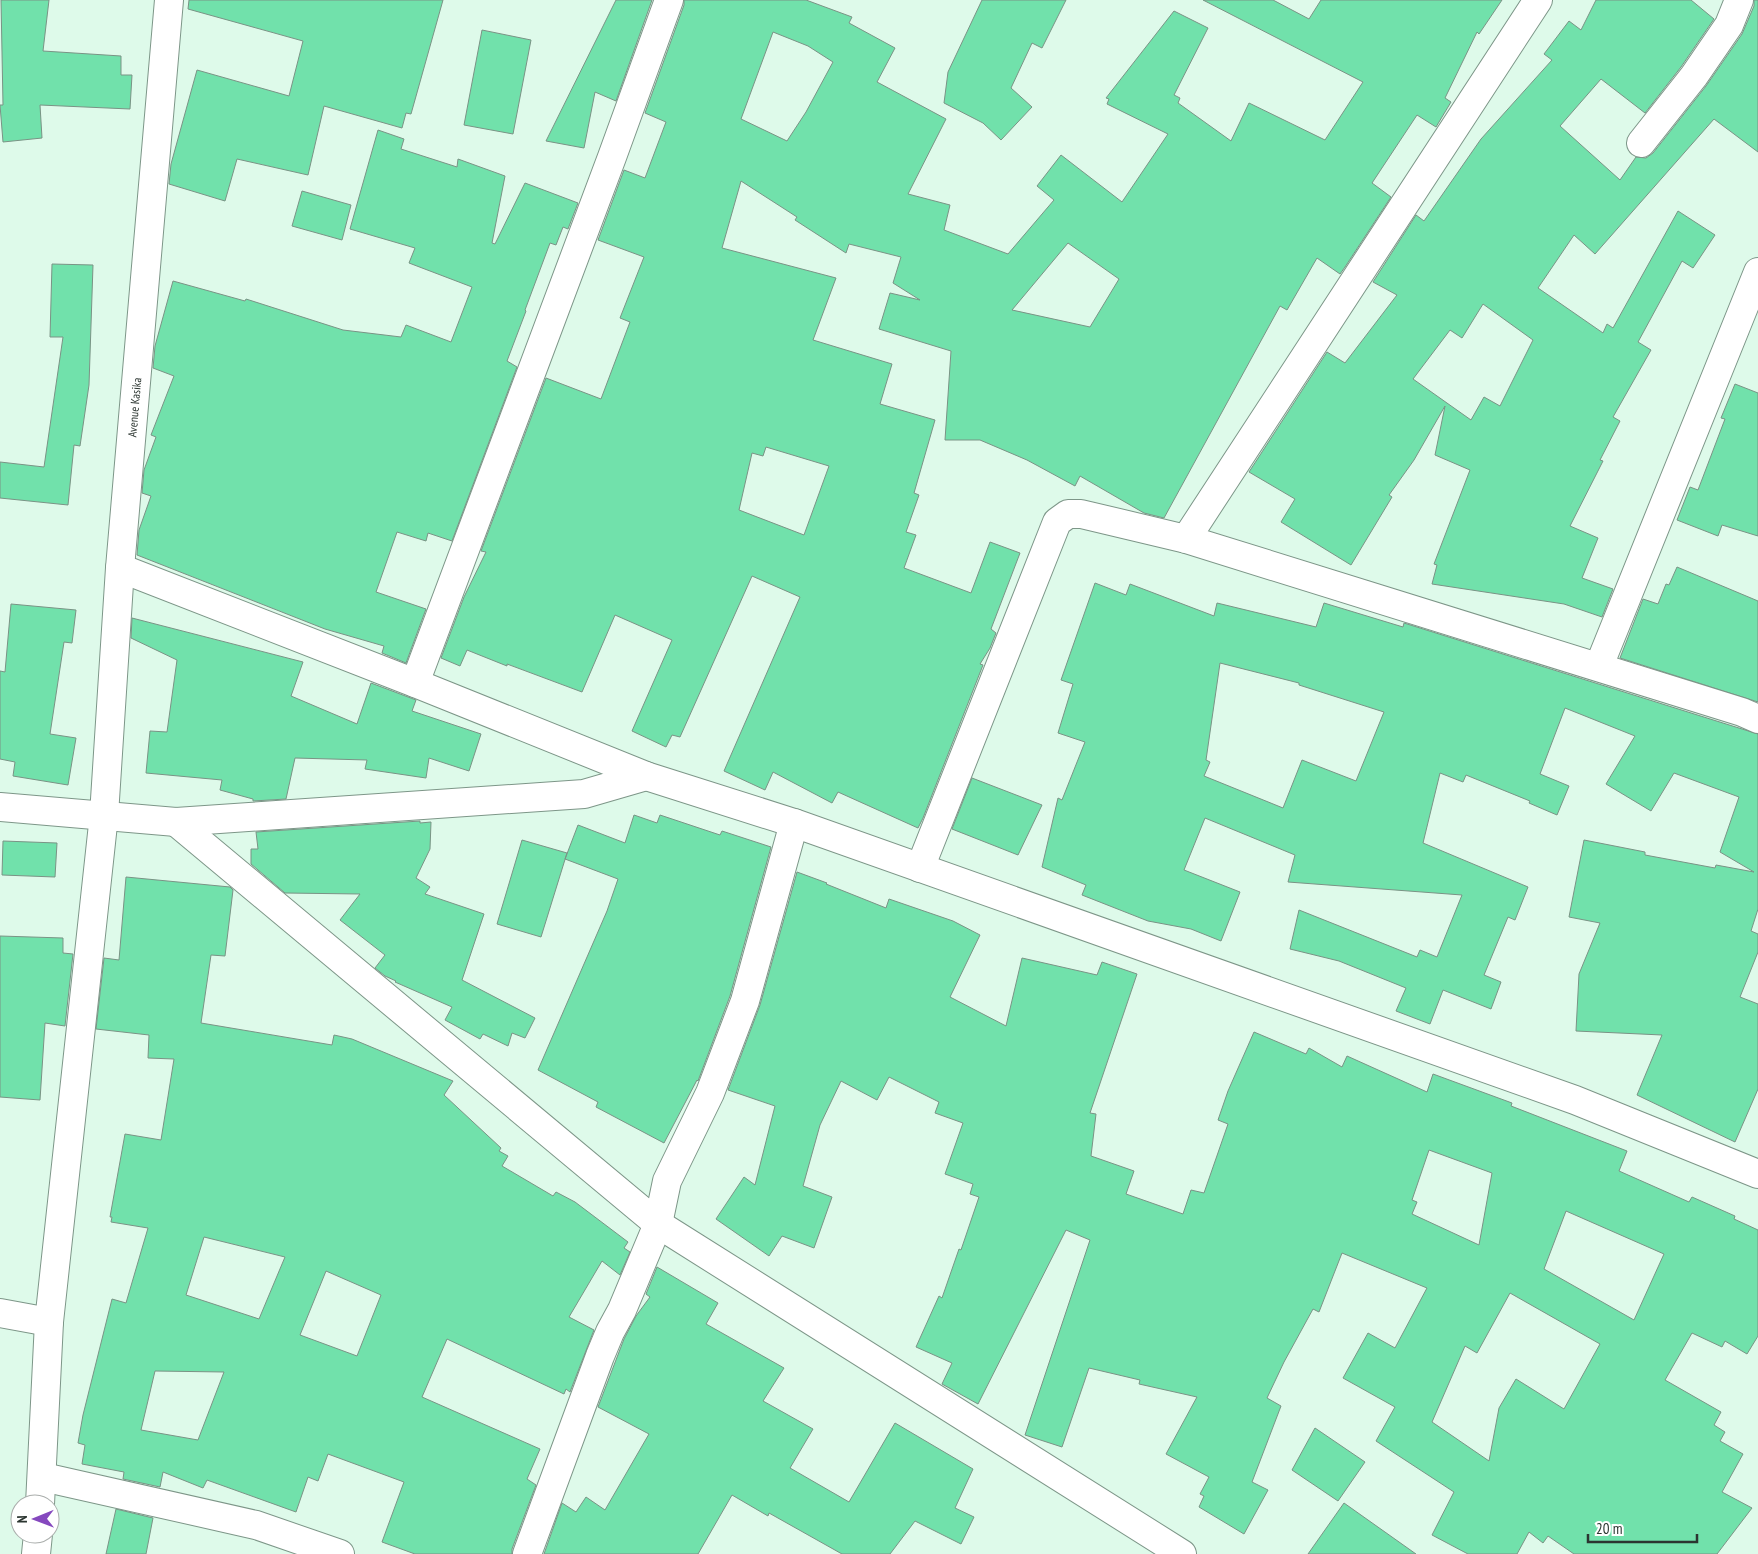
<svg xmlns="http://www.w3.org/2000/svg" width="1758" height="1554" font-family="'PT Sans Narrow',sans-serif">
	<rect width="100%" height="100%" fill="#defaea"/>
	<path fill="#71e1ab" stroke="#7a9385" fill-rule="evenodd" d="M1,0H49L43,51L121,56V75H132L130,109L40,105L42,138L3,142L0,105H3Z
		M189,0H443L411,114L406,113L402,128L324,106L308,175L237,159L225,201L169,184L171,164L197,70L289,96L303,41L188,9Z
		M616,0H652L616,101L595,92L584,148L546,141Z
		M684,0H806L852,17L849,23L895,48L877,82L946,119L908,194L950,205L944,230L1008,254L1054,200L1037,186L1061,155L1122,202L1168,134L1107,104L1109,99L1106,98L1174,11L1208,28L1174,95L1180,98L1178,103L1231,141L1249,103L1325,140L1363,82L1203,0H1273L1309,19L1321,0H1502L1479,34L1477,32L1445,98L1451,102L1436,127L1417,115L1372,183L1391,197L1345,267L1340,274L1317,258L1287,310L1280,306L1164,518L1144,513L1080,476L1075,486L1027,460L980,440H945L951,351L879,329L890,293L920,300L893,283L901,257L849,244L846,253L795,220L797,217L741,181L722,248L836,278L813,340L892,364L880,404L935,420L914,493L919,495L906,532L916,535L904,568L971,593L990,542L1020,553L991,629L996,633L990,648L980,664L983,665L923,818L918,828L838,792L832,803L773,772L765,790L724,771L800,597L752,576L680,737L672,735L666,747L632,731L672,640L615,615L582,692L507,664V666L467,650L460,666L441,658L464,597L486,552L481,551L546,378L601,399L630,322L620,318L644,257L598,240L624,170L645,178L666,122L645,113L684,5ZM773,32L808,46L833,62L806,112L787,141L741,119ZM1068,243L1119,279L1090,327L1012,310ZM766,447L829,466L804,535L739,510L752,453L763,456Z
		M982,0H1066L1042,48L1032,43L1011,88L1032,107L1001,140L983,123L944,103L948,72Z
		M1596,0H1691L1714,19L1681,67L1645,113L1601,79L1560,126L1620,180L1636,157L1646,158L1653,153L1706,86L1742,34L1754,6V0H1758V152L1714,119L1595,254L1574,235L1538,288L1603,333L1607,324L1613,328L1678,211L1715,235L1693,268L1682,261L1638,342L1651,350L1613,417L1620,421L1600,460L1603,461L1570,526L1598,538L1582,578L1613,589L1602,617L1564,604L1432,584L1437,565L1434,564L1470,470L1435,455L1445,406L1414,460L1389,495L1392,497L1351,565L1281,522L1295,499L1249,472L1327,352L1345,363L1397,295L1373,282L1416,215L1424,221L1481,139L1552,60L1544,54L1569,21L1581,30ZM1483,304L1533,340L1500,406L1484,397L1471,420L1413,379L1450,330L1462,338Z
		M482,30L531,40L513,134L464,125Z
		M378,130L404,139L401,149L457,167L458,159L505,176L492,243L495,244L525,183L578,203L568,229L563,227L556,245L550,243L525,310L526,311L507,361L517,367L452,541L428,533L426,541L397,532L376,592L426,609L406,663L382,653L384,646L325,629L137,555L139,530L151,496L142,493L144,470L156,437L151,435L174,376L153,368L155,346L173,281L245,301L246,299L343,330L401,337L406,325L451,342L472,287L409,263L415,248L350,229Z
		M302,191L351,205L342,240L292,226Z
		M52,264L93,265L89,385L80,446L74,445L68,505L0,498V462L44,467L63,337H50Z
		M1735,384L1758,393V536L1722,525L1718,536L1677,520L1690,487L1698,490L1725,419L1721,418Z
		M1677,567L1758,601V702L1620,658L1643,599L1658,604L1666,584L1669,585Z
		M1095,583L1126,595L1130,584L1214,616L1217,603L1316,627L1324,603L1403,627L1404,623L1758,734V909L1751,931L1758,934V952L1740,997L1758,1004V1089L1735,1142L1637,1095L1662,1035L1576,1031L1579,974L1600,923L1569,917L1584,840L1645,852V855L1715,868L1716,865L1754,872L1720,852L1739,797L1674,773L1651,811L1606,784L1635,736L1565,708L1540,774L1569,786L1557,815L1529,803L1530,801L1466,775L1463,782L1440,773L1423,843L1528,887L1515,920L1508,917L1484,975L1501,982L1491,1009L1443,990L1430,1024L1396,1011L1406,988L1339,961L1290,949L1299,910L1417,957L1420,950L1437,957L1462,895L1288,882L1295,855L1205,818L1184,870L1240,892L1221,941L1191,929L1148,921L1082,895L1086,885L1042,867L1058,798L1062,800L1085,742L1058,733L1073,684L1061,680ZM1220,663L1299,683V685L1384,712L1356,781L1302,760L1283,808L1204,776L1210,762L1206,760Z
		M11,604L76,610L72,643L64,642L50,734L76,738L68,785L13,776L15,762L0,759V671L5,672Z
		M132,618L303,662L291,696L357,724L371,683L416,700L412,711L481,734L469,771L429,758L426,778L365,769L367,760L295,758L286,799L253,801V799L220,790L222,780L146,773L150,731L167,732L177,660L131,638Z
		M972,778L1042,805L1018,855L952,829Z
		M634,815L657,823L660,815L720,835L722,831L771,847L730,996L698,1081L697,1080L664,1143L596,1107L598,1102L538,1070L607,911L618,879L565,859L578,825L625,843Z
		M420,821V823L431,822L430,849L416,878L430,887L425,894L484,914L462,980L535,1018L525,1038L512,1033L508,1046L483,1034L480,1039L445,1020L452,1007L395,982L396,981L385,976L375,968L385,955L340,920L360,894L285,893L251,864V849H258L256,832Z
		M522,840L567,853L541,937L497,924Z
		M3,841L57,843L55,877L2,875Z
		M797,872L827,883L826,884L886,908L889,899L953,921L980,935L950,997L1006,1026L1022,958L1097,975L1102,962L1137,974L1090,1113L1096,1114L1091,1156L1134,1171L1126,1194L1183,1214L1191,1190L1204,1193L1228,1124L1218,1120L1228,1091L1254,1032L1306,1054L1309,1048L1342,1067L1347,1056L1427,1092L1433,1074L1512,1103L1511,1106L1627,1151L1619,1171L1689,1202L1692,1197L1735,1216L1734,1219L1758,1230V1336L1747,1354L1725,1341L1722,1347L1692,1333L1665,1380L1721,1412L1714,1425L1725,1432L1720,1441L1743,1454L1722,1492L1752,1508L1717,1554H1574L1548,1536L1543,1543L1529,1532L1517,1554H1468L1432,1535L1454,1492L1376,1441L1395,1407L1343,1378L1368,1333L1395,1348L1427,1288L1342,1253L1319,1312L1313,1309L1284,1362L1267,1398L1281,1406L1252,1482L1268,1490L1244,1534L1199,1507L1204,1496L1200,1494L1209,1477L1166,1454L1197,1397L1139,1384L1140,1380L1089,1368L1062,1447L1025,1435L1090,1240L1066,1230L978,1404L942,1384L952,1363L916,1347L939,1296L942,1298L959,1249L961,1250L979,1197L970,1194L973,1184L945,1174L963,1123L935,1113L939,1102L889,1077L877,1100L841,1081L820,1125L803,1186L832,1197L814,1248L782,1236L769,1256L716,1219L744,1177L755,1185L775,1106L728,1090L760,1005ZM1429,1150L1492,1173L1479,1245L1412,1214L1417,1202L1412,1200ZM1566,1211L1664,1254L1634,1320L1544,1269ZM1510,1293L1600,1344L1564,1409L1516,1379L1499,1408L1489,1461L1432,1422L1465,1346L1477,1353Z
		M126,877L230,887L233,890L225,956L211,955L201,1023L332,1045L334,1035L352,1039L453,1081L444,1095L501,1148L499,1151L508,1156L502,1166L553,1196L556,1192L575,1202L628,1242L624,1248L630,1252L620,1275L602,1261L569,1317L594,1330L570,1392L566,1389L564,1394L447,1339L422,1397L540,1449L527,1479L536,1485L512,1549V1554H415L382,1542L404,1482L328,1454L318,1481L308,1477L296,1512L207,1480L203,1488L163,1472L160,1487L123,1479L124,1472L82,1464L85,1445L78,1443L83,1415L112,1299L126,1303L148,1228L111,1222L112,1217H110L125,1134L161,1140L174,1059L148,1058L149,1035L96,1029L104,958L119,960ZM204,1237L285,1257L259,1319L186,1295ZM326,1271L381,1295L357,1356L300,1335ZM155,1371L224,1372L198,1440L141,1430Z
		M0,936L63,938V953L73,954L65,1026L45,1023L40,1100L0,1097Z
		M657,1267L718,1303L706,1324L784,1368L763,1401L813,1429L790,1468L849,1502L895,1423L973,1469L955,1508L974,1517L961,1544L915,1521L890,1554H842L769,1513L768,1516L732,1495L698,1554H544L562,1503L576,1512L586,1497L605,1510L649,1434L598,1407L624,1339L636,1316L650,1297L646,1294Z
		M1315,1428L1365,1462L1338,1501L1292,1470Z
		M1344,1503L1416,1554H1308Z
		M116,1509L153,1518L146,1554H106Z"/>
	<g fill="none" stroke-linecap="round" stroke-linejoin="round">
		<defs>
			<g id="minor">
				<path d="M1641,143L1694,76L1729,25L1739,0"/>
				<path d="M1186,539L1538,0"/>
				<path d="M120,568L415,683L646,776L794,823L1575,1100L1758,1174"/>
				<path d="M1599,666L1758,272"/>
				<path d="M415,683L612,157L669,0"/>
				<path d="M0,807L176,822L584,794L646,776"/>
				<path d="M176,822L658,1224L1182,1554"/>
				<path d="M920,868L1057,522L1068,514H1081L1186,539L1742,712L1758,719"/>
				<path d="M0,1313L49,1322"/>
				<path d="M43,1477L256,1525L340,1554"/>
				<path id="s1" d="M40,1504L49,1322L104,815L120,568L169,0"/>
				<path d="M36,1554L38,1534"/>
				<path d="M527,1554L600,1356L610,1332L622,1310L658,1224L667,1181L710,1093L745,1001L794,823"/>
			</g>
		</defs>
		<use href="#minor" stroke="#7d9688" stroke-width="30"/>
		<use href="#minor" stroke="#fff" stroke-width="28"/>
	</g>
	<g text-anchor="middle" dominant-baseline="central" stroke-width="4" stroke-linejoin="round" paint-order="stroke">
		<g font-size="12" fill="#2b3530" stroke="#fff">
			<text stroke="none"><textPath href="#s1" startOffset="1101">Avenue Kasika</textPath></text>
		</g>
	</g>
	<g transform="translate(35 1519) rotate(269)"><circle r="24" fill="#ffffff" stroke="#aaaeac"/>
	<path d="M0-4L9 19L0 12L-9 19Z" fill="#8548be"/>
	<text y="-8" font-size="14" font-weight="bold" text-anchor="middle" fill="#2b3530">N</text>
	</g>
	<path d="M1588 1534v8h109v-8" fill="none" stroke="#2b3530" stroke-width="2.5"/>
	<text x="1596" y="1534" font-size="15" fill="#2b3530" stroke="#ffffff" stroke-width="4" paint-order="stroke">20 m</text>
</svg>
